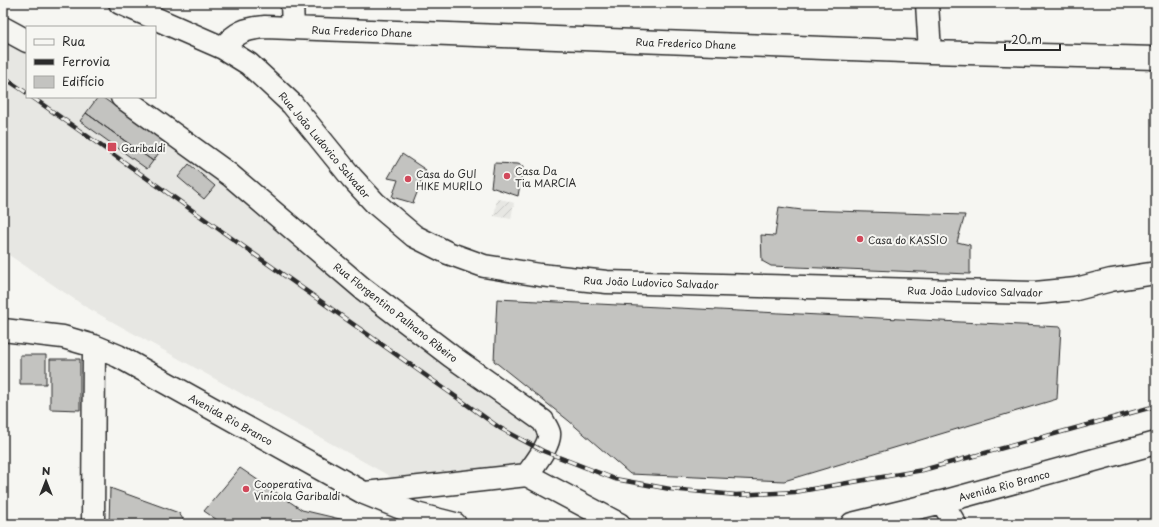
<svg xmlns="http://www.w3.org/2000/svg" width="1159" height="527" font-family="'Playpen Sans',sans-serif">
	<defs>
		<pattern id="industrial-furrows" width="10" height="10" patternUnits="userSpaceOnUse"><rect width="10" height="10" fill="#e7e7e3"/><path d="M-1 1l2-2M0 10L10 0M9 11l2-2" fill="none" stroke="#c6c6c3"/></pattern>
	</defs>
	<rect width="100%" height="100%" fill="#f6f6f2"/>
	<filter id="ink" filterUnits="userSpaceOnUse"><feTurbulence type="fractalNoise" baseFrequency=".025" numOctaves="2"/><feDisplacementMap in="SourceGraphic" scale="8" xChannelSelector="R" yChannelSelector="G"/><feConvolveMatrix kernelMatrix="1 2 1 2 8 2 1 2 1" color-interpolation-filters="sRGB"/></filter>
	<g filter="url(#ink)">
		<path fill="#e7e7e3" d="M3,42L27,53V97H108L220,178L547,439L522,470L393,478L86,307L3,251Z"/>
		<path fill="url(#industrial-furrows)" d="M497,199L505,200L514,203L511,219L494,216Z"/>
		<path fill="#c3c3c0" stroke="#2b2b2b" d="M98,97H102L166,143L153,161L86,113Z
			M86,113L153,161L147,169L80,121Z
			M402,154L426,170L413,203L392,197L398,180L388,178Z
			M494,163L518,164L523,166L518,196L491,187Z
			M189,164L215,186L204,199L178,177Z
			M779,207L802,210L965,215L957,242L970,245V274L771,266L762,261L761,235L775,236Z
			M497,299L1061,327L1057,399L784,481L630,474L569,421L494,361Z
			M20,355H46V384H20Z
			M50,359H80V410L50,409Z
			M240,468L302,510L361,524H223L204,511Z
			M110,488L179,513L186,524H109Z"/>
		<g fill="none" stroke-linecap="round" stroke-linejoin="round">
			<defs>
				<path id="minor" d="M120,3L223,48L249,64L292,104L352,178L375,203L414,236L448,253L484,266L540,275L607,282L1035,293L1076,289L1111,280L1156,273
					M292,3L293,28
					M927,3L930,52
					M3,28L27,41
					M223,48C236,32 245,29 265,27L930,52L1156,58
					M122,97L230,175L362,288L451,356L543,421C545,425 548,429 549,433C551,444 533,466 527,475L619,524
					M3,330L63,337L94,346L118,356L364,493L416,514L455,524
					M365,493L527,475
					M942,502L955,524
					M93,524L94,346
					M852,524L942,502L1156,443"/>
			</defs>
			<use href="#minor" stroke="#2b2b2b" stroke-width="25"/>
			<use href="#minor" stroke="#f6f6f2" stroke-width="22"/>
			<defs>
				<path id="rail" d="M3,77L27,93
					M32,97L500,428L543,451L615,479L670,489L736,495L795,492L923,470L1156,406"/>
			</defs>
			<use href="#rail" stroke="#2b2b2b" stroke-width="4.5"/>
			<use href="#rail" stroke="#f6f6f2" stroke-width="3" stroke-dasharray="9" stroke-linecap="butt"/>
		</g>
	</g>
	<g fill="#d1495b" stroke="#f6f6f2" stroke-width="1.5">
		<rect x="107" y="142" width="10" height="10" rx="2"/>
		<circle cx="507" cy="176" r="4"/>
		<circle cx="408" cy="179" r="4"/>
		<circle cx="860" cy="239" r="4"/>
		<circle cx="246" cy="489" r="4"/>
	</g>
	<g text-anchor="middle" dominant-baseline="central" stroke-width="4" stroke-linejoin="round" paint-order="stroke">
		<g font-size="10" fill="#2b2b2b" stroke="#f6f6f2">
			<text transform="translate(362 31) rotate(2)">Rua Frederico Dhane</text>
			<text transform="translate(686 43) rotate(2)">Rua Frederico Dhane</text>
			<text transform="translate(325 145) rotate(50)">Rua João Ludovico Salvador</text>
			<text transform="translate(651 282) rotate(2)">Rua João Ludovico Salvador</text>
			<text transform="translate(975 291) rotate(1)">Rua João Ludovico Salvador</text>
			<text transform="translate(396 312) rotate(38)">Rua Florgentino Palhano Ribeiro</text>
			<text transform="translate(231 419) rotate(29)">Avenida Rio Branco</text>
			<text transform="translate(1004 485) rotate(-15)">Avenida Rio Branco</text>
		</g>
		<g font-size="10" fill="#2b2b2b" stroke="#f6f6f2" text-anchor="start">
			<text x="121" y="147">Garibaldi</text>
			<text x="515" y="170">Casa Da<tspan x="515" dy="12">Tia MARCIA</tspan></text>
			<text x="416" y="173">Casa do GUI<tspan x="416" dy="12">HIKE MURILO</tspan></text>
			<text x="868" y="239">Casa do KASSIO</text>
			<text x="254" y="483">Cooperativa<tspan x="254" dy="12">Vinícola Garibaldi</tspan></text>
		</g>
	</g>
	<rect width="1159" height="527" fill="none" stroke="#f6f6f2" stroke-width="16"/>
	<rect x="8" y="8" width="1143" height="511" fill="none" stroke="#2b2b2b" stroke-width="1.5" filter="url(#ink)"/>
	<rect x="26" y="26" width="130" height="72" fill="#f6f6f2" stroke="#a5a5a2"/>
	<rect x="34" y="39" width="20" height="6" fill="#f6f6f2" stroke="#a5a5a2"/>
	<text x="62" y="46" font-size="12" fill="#2b2b2b">Rua</text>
	<rect x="34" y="59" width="20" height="6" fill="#2b2b2b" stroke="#a5a5a2"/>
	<text x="62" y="66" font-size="12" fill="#2b2b2b">Ferrovia</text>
	<rect x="34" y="76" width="20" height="12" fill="#c3c3c0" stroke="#a5a5a2"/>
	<text x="62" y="86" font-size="12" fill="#2b2b2b">Edifício</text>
	<g transform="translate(46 481)" stroke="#f6f6f2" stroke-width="3" paint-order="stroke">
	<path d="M0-3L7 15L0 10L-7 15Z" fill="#2b2b2b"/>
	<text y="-6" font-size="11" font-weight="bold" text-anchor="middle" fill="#2b2b2b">N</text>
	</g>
	<path d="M1005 44v6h55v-6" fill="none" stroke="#2b2b2b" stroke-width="2"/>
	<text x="1011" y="44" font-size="12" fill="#2b2b2b" stroke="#f6f6f2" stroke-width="3" paint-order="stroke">20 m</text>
</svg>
